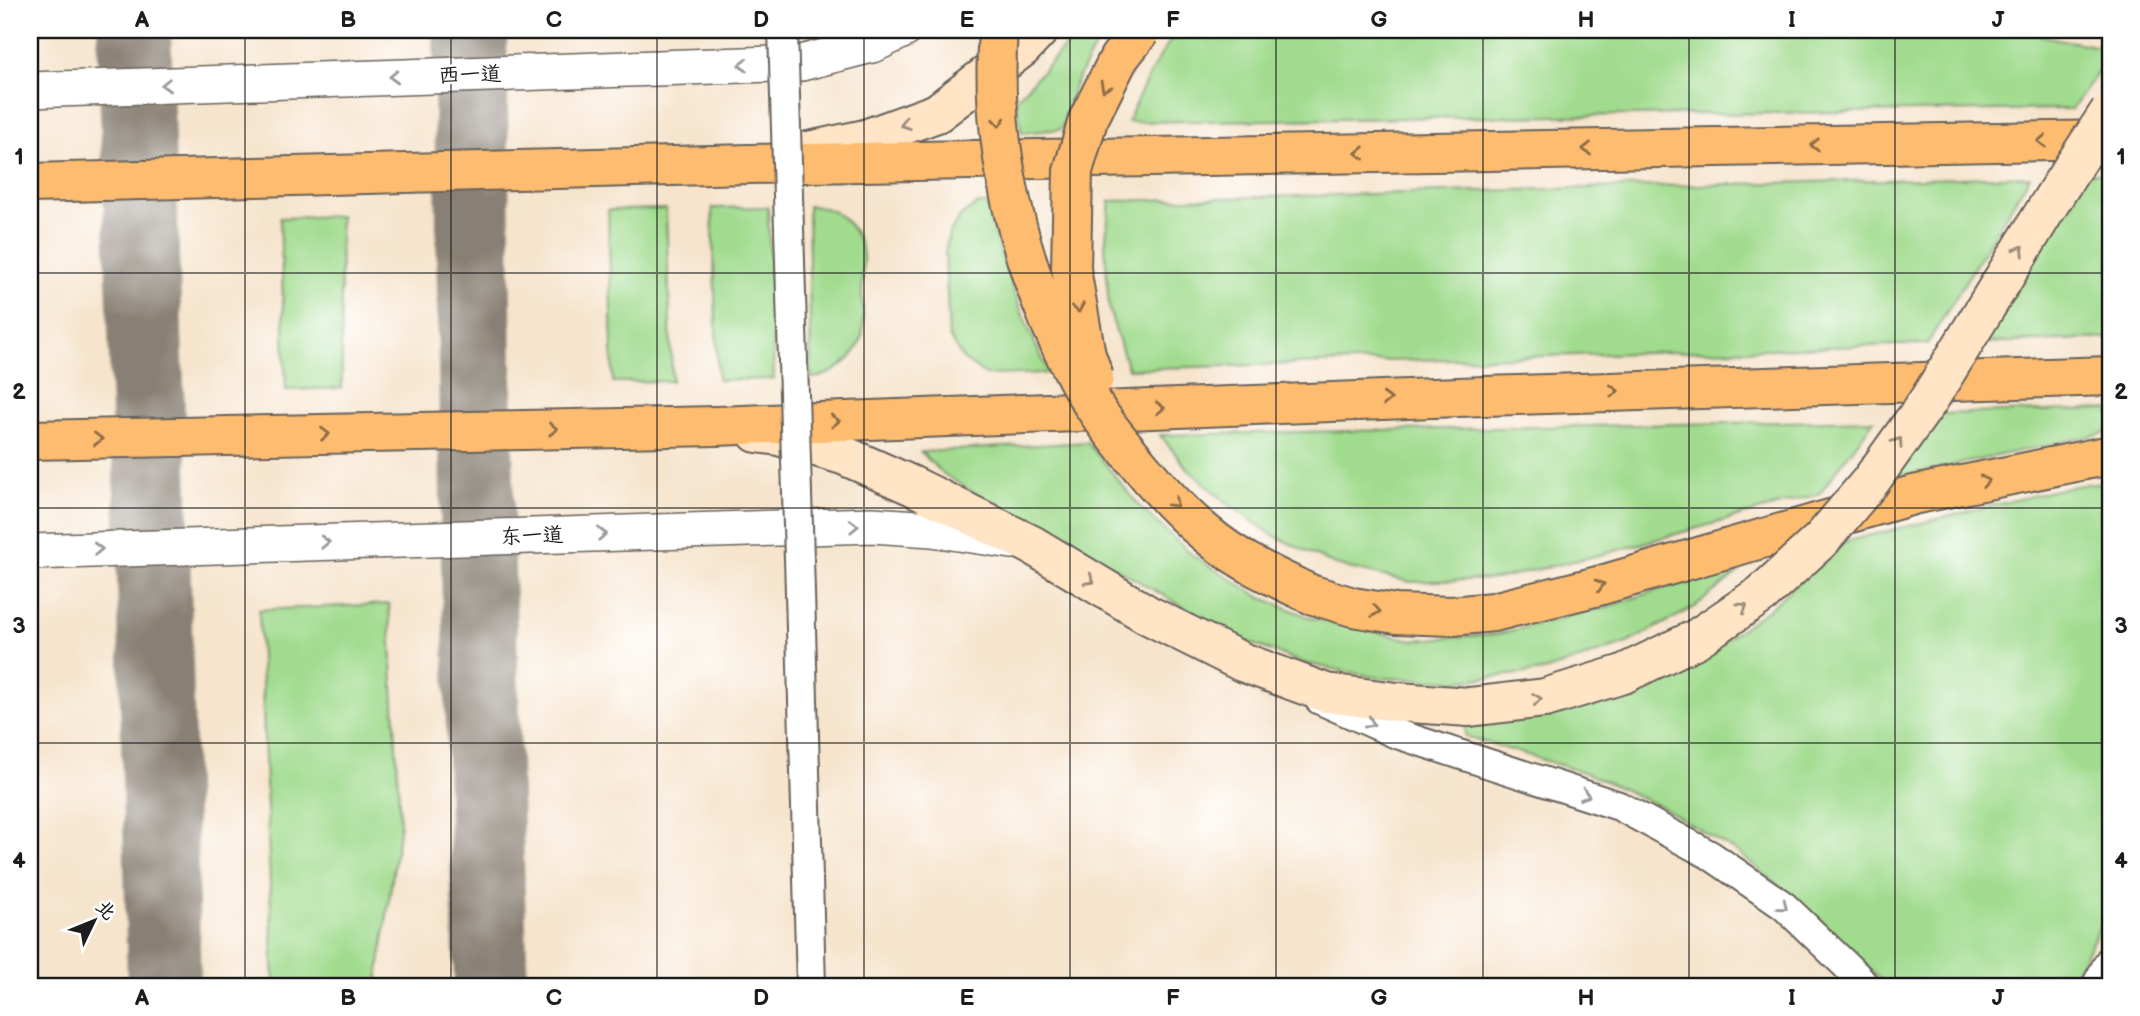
<svg xmlns="http://www.w3.org/2000/svg" width="2140" height="1016" font-family="'Balsamiq Sans','LXGW WenKai TC',sans-serif">
	<rect width="100%" height="100%" fill="#fff"/>
	<filter id="ink" filterUnits="userSpaceOnUse"><feTurbulence type="fractalNoise" baseFrequency=".0143" numOctaves="2"/><feDisplacementMap in="SourceGraphic" scale="14" xChannelSelector="R" yChannelSelector="G"/><feConvolveMatrix kernelMatrix="1 2 1 2 8 2 1 2 1" color-interpolation-filters="sRGB"/></filter>
	<filter id="wash" filterUnits="userSpaceOnUse"><feTurbulence type="fractalNoise" baseFrequency=".00686" numOctaves="4" result="noise"/><feDisplacementMap in="SourceGraphic" scale="28" xChannelSelector="R" yChannelSelector="G"/><feGaussianBlur stdDeviation="1.57" result="paint"/><feColorMatrix in="noise" values="0 0 0 0 0 0 0 0 0 0 0 0 0 0 0 0 0 1.4 0 .05"/><feComposite in="paint" operator="in"/></filter>
	<g filter="url(#wash)">
		<rect width="100%" height="100%" fill="#f6e4cc"/>
		<path fill="#a1db8e" stroke="#5e7c55" stroke-width="2" d="M1081,30H1104L1074,86L1062,129L1022,133L1016,99Z
			M1178,30H2012L2110,49V55L2072,109L1128,122C1141,88 1156,59 1178,30Z
			M2086,173H2110V338L1985,343Z
			M2030,176L1927,344L1128,369L1109,309L1105,247L1110,201Z
			M977,204H987C1001,263 1022,318 1049,373L986,375L963,359L949,337L945,252L949,234L961,216Z
			M808,206C835,205 855,224 862,250C865,262 862,280 862,293C862,306 865,323 862,336C857,358 832,377 811,378Z
			M768,207L774,379L718,380L712,208Z
			M666,209L672,381L613,382L608,210Z
			M340,216L342,388L286,390L280,218Z
			M2110,409V432L1892,478L1937,414Z
			M1874,420L1819,494L1608,553L1496,579L1411,582L1335,565L1274,536L1228,504L1188,469L1160,435Z
			M1087,442L1140,507L1192,555L1260,597L1314,619L1413,640L1498,634L1611,606L1760,555L1693,608L1627,643L1544,671L1456,681L1380,678L1303,663L1240,639L1024,516L971,491L942,473L921,452Z
			M2110,481V908L2069,986H1886L1813,914L1740,854L1660,806L1589,774L1465,736V725L1610,696L1696,661L1770,608L1843,542L2068,487Z
			M389,604L400,823L377,986H274L259,610Z"/>
		<g fill="none" stroke-linecap="round" stroke-linejoin="round">
			<path stroke="#898074" stroke-width="74" d="M134,30L154,578L164,986
				M470,30L478,568L491,986"/>
		</g>
	</g>
	<g filter="url(#ink)">
		<g fill="none" stroke-linecap="round" stroke-linejoin="round">
			<defs>
				<path id="minor" d="M800,592L811,986
					M1320,700L1394,733L1619,806L1710,855L1784,906L1856,975L1865,986
					M2096,986L2110,960"/>
				<path id="tertiary" d="M30,90L801,63L875,44L904,30
					M30,552L872,525L932,529L1012,541"/>
				<path id="secondary" d="M794,154L865,139L937,113L1022,48L1039,30
					M757,433L779,436L843,455L913,486L1032,545L1148,615L1242,662L1326,693L1397,702L1469,707"/>
				<path id="primary" d="M30,183L749,164L2110,140
					M30,440L717,426L1484,396L2110,376
					M1310,594L1353,607L1396,614L1452,616L1493,612L1598,586L1913,495L2110,455"/>
			</defs>
			<use href="#minor" stroke="#68625a" stroke-width="32"/>
			<use href="#tertiary" stroke="#68625a" stroke-width="38"/>
			<use href="#secondary" stroke="#68625a" stroke-width="42"/>
			<use href="#primary" stroke="#68625a" stroke-width="42"/>
			<use href="#minor" stroke="#fff" stroke-width="28"/>
			<use href="#tertiary" stroke="#fff" stroke-width="35"/>
			<use href="#secondary" stroke="#ffe4c6" stroke-width="38"/>
			<use href="#primary" stroke="#febc70" stroke-width="38"/>
			<defs>
				<path id="minor-bridge" d="M783,30L800,592"/>
				<path id="secondary-bridge" d="M1469,707L1545,698L1623,674L1696,639L1762,594L1822,539L1870,482L1928,401L2058,190L2110,111"/>
				<path id="primary-bridge" d="M998,30C989,151 1021,276 1079,382C1096,413 1119,441 1142,468C1162,492 1184,516 1209,536C1239,561 1275,577 1310,594
					M1094,378L1086,355L1071,269L1073,171L1088,120L1119,58L1141,30"/>
			</defs>
			<use href="#minor-bridge" stroke="#68625a" stroke-width="32" stroke-linecap="butt"/>
			<use href="#secondary-bridge" stroke="#68625a" stroke-width="42" stroke-linecap="butt"/>
			<use href="#primary-bridge" stroke="#68625a" stroke-width="42" stroke-linecap="butt"/>
			<use href="#minor-bridge" stroke="#fff" stroke-width="28"/>
			<use href="#secondary-bridge" stroke="#ffe4c6" stroke-width="38"/>
			<use href="#primary-bridge" stroke="#febc70" stroke-width="38"/>
		</g>
		<defs><path id="oneway-chevron" d="M-2-3.5L2.5 0L-2 3.5" fill="none" stroke-width="1.6" stroke-linecap="round" stroke-linejoin="round" transform="scale(1.75)"/></defs>
		<g stroke="#999">
			<use href="#oneway-chevron" transform="translate(743 65) rotate(178)"/>
			<use href="#oneway-chevron" transform="translate(394 77) rotate(178)"/>
			<use href="#oneway-chevron" transform="translate(166 85) rotate(178)"/>
			<use href="#oneway-chevron" transform="translate(854 526) rotate(-2)"/>
			<use href="#oneway-chevron" transform="translate(602 534) rotate(-2)"/>
			<use href="#oneway-chevron" transform="translate(325 542) rotate(-2)"/>
			<use href="#oneway-chevron" transform="translate(98 549) rotate(-2)"/>
			<use href="#oneway-chevron" transform="translate(1370 723) rotate(24)"/>
			<use href="#oneway-chevron" transform="translate(1585 795) rotate(18)"/>
			<use href="#oneway-chevron" transform="translate(1783 906) rotate(39)"/>
		</g>
		<g stroke="#8d6c46">
			<use href="#oneway-chevron" transform="translate(1105 87) rotate(117)"/>
			<use href="#oneway-chevron" transform="translate(999 122) rotate(84)"/>
			<use href="#oneway-chevron" transform="translate(2042 141) rotate(179)"/>
			<use href="#oneway-chevron" transform="translate(1815 145) rotate(179)"/>
			<use href="#oneway-chevron" transform="translate(1587 149) rotate(179)"/>
			<use href="#oneway-chevron" transform="translate(1360 153) rotate(179)"/>
			<use href="#oneway-chevron" transform="translate(1078 308) rotate(80)"/>
			<use href="#oneway-chevron" transform="translate(1614 391) rotate(-2)"/>
			<use href="#oneway-chevron" transform="translate(1387 399) rotate(-2)"/>
			<use href="#oneway-chevron" transform="translate(1160 408) rotate(-2)"/>
			<use href="#oneway-chevron" transform="translate(835 421) rotate(-2)"/>
			<use href="#oneway-chevron" transform="translate(553 429) rotate(-1)"/>
			<use href="#oneway-chevron" transform="translate(325 434) rotate(-1)"/>
			<use href="#oneway-chevron" transform="translate(98 439) rotate(-1)"/>
			<use href="#oneway-chevron" transform="translate(1985 481) rotate(-11)"/>
			<use href="#oneway-chevron" transform="translate(1174 503) rotate(44)"/>
			<use href="#oneway-chevron" transform="translate(1600 585) rotate(-15)"/>
			<use href="#oneway-chevron" transform="translate(1376 611) rotate(10)"/>
		</g>
		<g stroke="#998a7a">
			<use href="#oneway-chevron" transform="translate(905 124) rotate(160)"/>
			<use href="#oneway-chevron" transform="translate(2020 250) rotate(-58)"/>
			<use href="#oneway-chevron" transform="translate(1898 442) rotate(-55)"/>
			<use href="#oneway-chevron" transform="translate(1090 580) rotate(31)"/>
			<use href="#oneway-chevron" transform="translate(1743 607) rotate(-34)"/>
			<use href="#oneway-chevron" transform="translate(1537 699) rotate(-8)"/>
		</g>
	</g>
	<path fill="none" stroke="#1c1c1c" stroke-width="2" stroke-opacity="0.55" d="M245,30V986M451,30V986M657,30V986M864,30V986M1070,30V986M1276,30V986M1483,30V986M1689,30V986M1895,30V986M30,273H2110M30,508H2110M30,743H2110"/>
	<g text-anchor="middle" dominant-baseline="central" stroke-width="5" stroke-linejoin="round" paint-order="stroke">
		<g font-size="21" fill="#1c1c1c" stroke="#fff">
			<text transform="translate(470 75) rotate(-2)">西一道</text>
			<text transform="translate(532 536) rotate(-2)">东一道</text>
		</g>
	</g>
	<rect width="2140" height="1016" fill="none" stroke="#fff" stroke-width="77"/>
	<g transform="translate(94 921) rotate(47)" stroke="#ffffff" stroke-width="5" paint-order="stroke">
	<path d="M0-5L12 26L0 18L-12 26Z" fill="#1c1c1c"/>
	<text y="-10" font-size="19" font-weight="bold" text-anchor="middle" fill="#1c1c1c">北</text>
	</g>
	<rect x="38" y="38" width="2064" height="940" fill="none" stroke="#1c1c1c" stroke-width="2.5"/>
	<g font-size="23" text-anchor="middle" font-weight="bold" fill="#1c1c1c">
		<text x="142" y="27">A</text>
		<text x="348" y="27">B</text>
		<text x="554" y="27">C</text>
		<text x="761" y="27">D</text>
		<text x="967" y="27">E</text>
		<text x="1173" y="27">F</text>
		<text x="1379" y="27">G</text>
		<text x="1586" y="27">H</text>
		<text x="1792" y="27">I</text>
		<text x="1998" y="27">J</text>
		<text x="19" y="164">1</text>
		<text x="2121" y="164">1</text>
		<text x="19" y="399">2</text>
		<text x="2121" y="399">2</text>
		<text x="19" y="633">3</text>
		<text x="2121" y="633">3</text>
		<text x="19" y="868">4</text>
		<text x="2121" y="868">4</text>
		<text x="142" y="1005">A</text>
		<text x="348" y="1005">B</text>
		<text x="554" y="1005">C</text>
		<text x="761" y="1005">D</text>
		<text x="967" y="1005">E</text>
		<text x="1173" y="1005">F</text>
		<text x="1379" y="1005">G</text>
		<text x="1586" y="1005">H</text>
		<text x="1792" y="1005">I</text>
		<text x="1998" y="1005">J</text>
	</g>
</svg>
